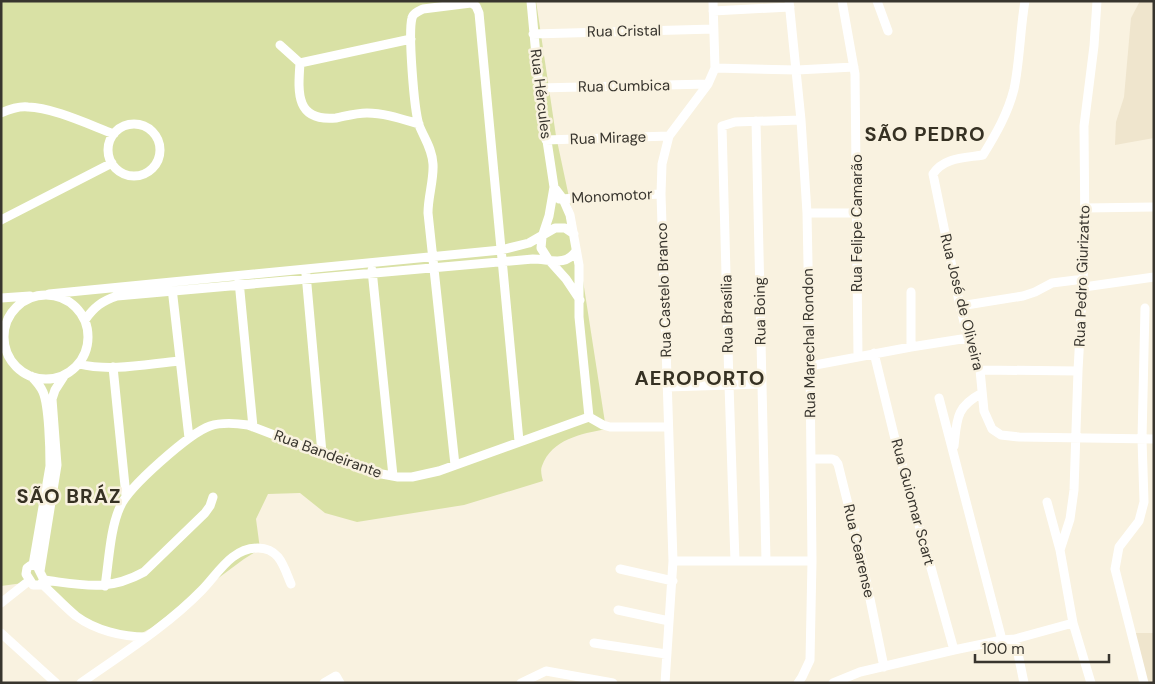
<svg xmlns="http://www.w3.org/2000/svg" width="1155" height="684" font-family="'DM Sans',sans-serif">
	<rect width="100%" height="100%" fill="#f9f2e0"/>
	<path fill="#efe5cd" d="M1140,1H1154V138L1115,145L1116,122L1124,97L1131,18Z
		M1135,633H1154V683H1147Z"/>
	<path fill="#d9e1a5" d="M1,1H536L556,136L573,216L606,429C581,434 552,439 542,466C540,470 542,477 543,481L464,505L357,522L325,513L300,493L268,494L256,519L260,549L244,559L151,628L142,633L129,636L85,621L38,581L1,586Z"/>
	<g fill="none" stroke-linecap="round" stroke-linejoin="round">
		<path stroke="#fff" stroke-width="9" d="M531,1L539,88L554,187L549,216L542,237L541,248L548,259L566,279L580,300
			M789,1L801,120L807,213L810,366L812,561L810,660L802,677L798,683
			M842,1L855,74L858,357
			M877,1L888,31
			M1025,1C1020,30 1020,60 1014,89C1008,113 996,134 983,155C965,158 944,157 933,174L960,306L968,338L980,370L984,411L992,429L1001,435L1019,437L1154,439
			M713,11L790,7
			M533,34L714,29
			M280,45L300,63C298,92 295,122 336,118C346,116 356,113 367,113C385,113 402,119 419,124
			M300,63L411,39
			M715,68L797,70L854,67
			M539,88L708,84
			M1,113C10,109 18,106 28,107C51,107 90,125 114,134
			M756,121L766,561
			M108 150a26 26 0 1 1 52 0a26 26 0 1 1-52 0Z
			M546,140L669,136
			M554,187L563,199L570,215L579,265V317L589,417
			M559,199L661,194
			M1085,208L1154,207
			M807,213H856
			M1,220L112,163
			M372,270L393,476
			M306,274L322,453
			M239,281L253,427
			M1084,287L1154,277
			M172,288L189,438
			M49,294L501,250L529,243L555,228H565L574,234
			M4 337a42 42 0 1 1 84 0a42 42 0 1 1-84 0Z
			M1,298L30,296
			M960,306L1023,296L1035,292L1052,283L1084,279
			M85,320C94,307 102,301 117,296L533,259C549,259 566,267 576,251
			M911,347V292
			M874,353L895,439L954,650
			M79,364C111,372 147,364 179,361
			M810,366L911,347L968,338
			M113,367L126,496
			M980,370L1078,371
			M31,376C36,381 40,385 43,392C49,406 50,449 50,466L33,565
			M667,387L762,384
			M939,398L1002,640
			M589,417L603,425L610,427H668
			M954,446C957,418 956,407 982,393
			M811,459H832L835,460L838,464L862,560L884,667
			M455,465L428,213C428,196 434,180 433,164C432,148 424,138 419,125C414,109 408,33 412,18C413,13 419,11 423,9L471,3L476,6L479,13L519,441
			M1047,502L1060,550
			M673,561H812
			M735,561L729,385L722,126L735,122L801,120
			M31,565L37,566L44,580L40,585H33L26,574L27,568Z
			M620,569L673,581
			M40,571L57,465L52,399L55,390L64,376
			M44,580C83,585 108,592 144,572L205,513L210,506L213,497
			M42,584C53,594 64,606 76,616C95,630 122,637 146,637
			M105,586C109,561 110,529 120,507C128,487 190,433 210,426C222,422 235,423 248,425L371,472L398,477H412L439,471L589,417
			M1,603L30,580
			M618,610L669,621
			M1,633L56,683
			M1015,639L1024,683
			M594,643L666,654
			M81,683C122,654 167,626 202,590C218,574 231,548 258,548C280,548 284,568 291,584
			M324,683L336,676L340,683
			M521,683L546,671L613,683
			M665,683L673,561L661,194L662,164L669,136L708,84L715,68L713,1
			M833,683L860,672L954,650L1002,640L1015,639L1073,623
			M1091,683L1073,623L1060,550L1070,519L1074,490L1078,371L1085,241L1084,126L1094,46L1097,1
			M1144,683L1115,569L1119,547L1139,521L1144,502L1142,439L1145,308"/>
	</g>
	<g text-anchor="middle" dominant-baseline="central" stroke-width="5" stroke-linejoin="round" paint-order="stroke">
		<g font-size="15" fill="#38352e" stroke="#f9f2e0">
			<text transform="translate(624 31) rotate(-1)">Rua Cristal</text>
			<text transform="translate(624 86) rotate(-1)">Rua Cumbica</text>
			<text transform="translate(541 94) rotate(83)">Rua Hércules</text>
			<text transform="translate(608 138) rotate(-2)">Rua Mirage</text>
			<text transform="translate(612 196) rotate(-3)">Monomotor</text>
			<text transform="translate(857 223) rotate(-90)">Rua Felipe Camarão</text>
			<text transform="translate(1082 276) rotate(-88)">Rua Pedro Giurizatto</text>
			<text transform="translate(664 290) rotate(-92)">Rua Castelo Branco</text>
			<text transform="translate(962 302) rotate(76)">Rua José de Oliveira</text>
			<text transform="translate(760 311) rotate(-91)">Rua Boing</text>
			<text transform="translate(727 314) rotate(-91)">Rua Brasília</text>
			<text transform="translate(809 343) rotate(-91)">Rua Marechal Rondon</text>
			<text transform="translate(328 454) rotate(20)">Rua Bandeirante</text>
			<text transform="translate(913 502) rotate(75)">Rua Guiomar Scart</text>
			<text transform="translate(859 551) rotate(77)">Rua Cearense</text>
		</g>
		<g font-size="20" font-weight="bold" letter-spacing="1" fill="#363123" stroke="#f9f2e0">
			<text x="925" y="134">SÃO PEDRO</text>
			<text x="700" y="378">AEROPORTO</text>
			<text x="69" y="496">SÃO BRÁZ</text>
		</g>
	</g>
	<rect width="1155" height="684" fill="none" stroke="#38352e" stroke-width="5"/>
	<path d="M975 654v8h134v-8" fill="none" stroke="#38352e" stroke-width="2.5"/>
	<text x="982" y="654" font-size="15" fill="#38352e" stroke="#f9f2e0" stroke-width="4" paint-order="stroke">100 m</text>
</svg>
